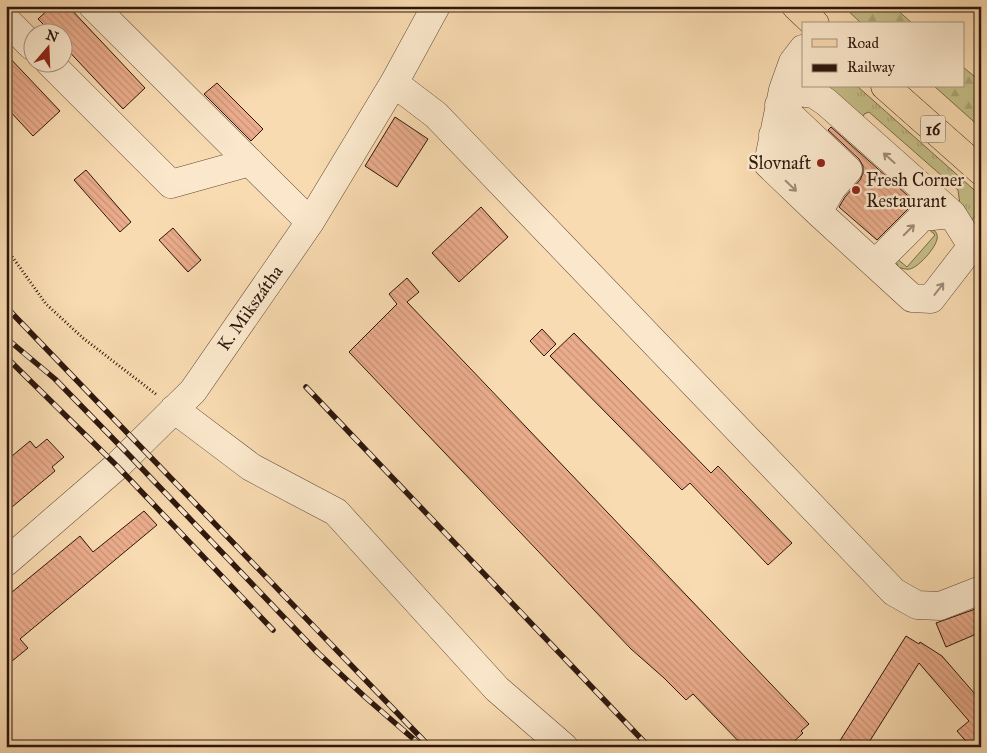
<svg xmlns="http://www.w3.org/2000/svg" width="987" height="753" font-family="'IM FELL Great Primer',serif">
	<defs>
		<pattern id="grass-tufts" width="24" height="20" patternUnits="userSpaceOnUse" patternTransform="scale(1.25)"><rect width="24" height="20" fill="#c5be87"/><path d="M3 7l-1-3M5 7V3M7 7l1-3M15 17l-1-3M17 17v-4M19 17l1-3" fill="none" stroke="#aaa373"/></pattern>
		<pattern id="forest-firs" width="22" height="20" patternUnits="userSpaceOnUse" patternTransform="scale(1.25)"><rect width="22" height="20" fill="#c5be87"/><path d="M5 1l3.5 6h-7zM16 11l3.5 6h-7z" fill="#aaa373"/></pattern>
		<pattern id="building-back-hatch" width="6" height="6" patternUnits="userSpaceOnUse" patternTransform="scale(1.25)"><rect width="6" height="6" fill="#eaac8b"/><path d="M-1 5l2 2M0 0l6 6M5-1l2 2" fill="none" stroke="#c99377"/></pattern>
	</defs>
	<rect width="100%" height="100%" fill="#f9dbb1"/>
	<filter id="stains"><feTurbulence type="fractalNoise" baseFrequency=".004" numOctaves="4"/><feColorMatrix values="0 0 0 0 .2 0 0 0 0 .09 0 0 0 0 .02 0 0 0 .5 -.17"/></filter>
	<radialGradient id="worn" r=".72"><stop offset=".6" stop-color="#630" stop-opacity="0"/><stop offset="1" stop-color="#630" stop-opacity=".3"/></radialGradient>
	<path fill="url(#grass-tufts)" stroke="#796a4a" d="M809,86H857L981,196C981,208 979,212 971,221L961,212L958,190L869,112L864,114L862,124Z
		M926,223C930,227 936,230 937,235C940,244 919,267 910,269C906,270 902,268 898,267L895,257L907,267L935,235L924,225Z"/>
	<path fill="url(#forest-firs)" stroke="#796a4a" d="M843,6H893L913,24H862Z
		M963,67L981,82V128L934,86H963Z"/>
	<path fill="url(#building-back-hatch)" stroke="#2d160d" d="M52,6H68L145,88L123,109L62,44V32H51L38,19Z
		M6,54L60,111L33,136L6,107Z
		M217,83L263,129L251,141L204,94Z
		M395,117L428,139L397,187L365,166Z
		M831,127L916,203L911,206L877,240L839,207L845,197L860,180L863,173V166L859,159L828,130Z
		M86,170L131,222L120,232L74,180Z
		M481,207L508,237L459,282L432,253Z
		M173,228L201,260L188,272L159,240Z
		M407,278L419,292L407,302L809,724L801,731L803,733L788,747H744L693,694L686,700L664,678L631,649L349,352L397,304L389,294Z
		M542,329L556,344L544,356L530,341Z
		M574,333L711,473L718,466L792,543L768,565L690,483L682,490L550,356Z
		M47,439L64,457L52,467L55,471L6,512V461L30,441L36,448Z
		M144,511L157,525L20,639L28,648L6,666V597L80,536L93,552Z
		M981,607V632L946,647L936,623Z
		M906,636L919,644L920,642L942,656L981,701V747H971L957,731L969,721L919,663L866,747H836Z"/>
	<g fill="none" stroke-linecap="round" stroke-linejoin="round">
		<defs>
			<path id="minor" d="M93,6L310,222
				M6,20L32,46
				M803,49L793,62L783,90L768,164L818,212L912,298L931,299L972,246L981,247
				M49,62L171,184L250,162
				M394,83L436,115L894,592L917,605L940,606L981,590
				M783,90L814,94L826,102L952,214L972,246
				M779,105L848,170L832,188L818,212
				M773,135L832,188
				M875,264L922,217L952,214
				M174,409L251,467L336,512L497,689L564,747
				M6,562L117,466L193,391L310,222L394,83L436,6"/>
			<path id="major" d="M796,6L815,24
				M885,86L981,171"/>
		</defs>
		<use href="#minor" stroke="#604736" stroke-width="29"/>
		<use href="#major" stroke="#2d160d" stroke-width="29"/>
		<path stroke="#2d160d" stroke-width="3" stroke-dasharray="1 2.5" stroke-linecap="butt" d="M894,6L898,9
			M6,248L46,304L83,338L157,395"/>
		<use href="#minor" stroke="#fbe8cc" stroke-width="28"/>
		<use href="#major" stroke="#f9dbb1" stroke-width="28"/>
		<defs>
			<path id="rail" d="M6,307L430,747
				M6,338L55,379L129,455L317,652L365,697L417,742
				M6,357L117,466L273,630
				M306,387L649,747"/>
		</defs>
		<use href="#rail" stroke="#2d160d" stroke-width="5.5"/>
		<use href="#rail" stroke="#fbe8cc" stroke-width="4" stroke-dasharray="11" stroke-linecap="butt"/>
	</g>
	<defs><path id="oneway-shaft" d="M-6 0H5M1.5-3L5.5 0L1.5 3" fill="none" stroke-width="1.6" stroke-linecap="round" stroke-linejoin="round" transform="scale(1.25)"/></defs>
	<g stroke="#9e8a76">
		<use href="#oneway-shaft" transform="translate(889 158) rotate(-138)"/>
		<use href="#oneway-shaft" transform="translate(791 186) rotate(44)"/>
		<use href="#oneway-shaft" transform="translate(909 230) rotate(-45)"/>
		<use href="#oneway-shaft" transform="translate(939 289) rotate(-52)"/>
	</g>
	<g fill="#8f2418" stroke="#fbe8cc" stroke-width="2">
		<circle cx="821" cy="163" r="5"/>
		<circle cx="856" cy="190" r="5"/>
	</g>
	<g text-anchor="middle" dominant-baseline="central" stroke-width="5" stroke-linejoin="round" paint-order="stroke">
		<rect fill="#fbe8cc" stroke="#6b5546" stroke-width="1" x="920.5" y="115.5" width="25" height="27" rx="4"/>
		<g font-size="16" font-weight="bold" fill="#2d160d">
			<text x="933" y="129">16</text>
		</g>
		<g font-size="18" fill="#2d160d" stroke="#fbe8cc" text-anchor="end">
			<text x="811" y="163">Slovnaft</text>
			<text x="866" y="180" text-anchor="start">Fresh Corner<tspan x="866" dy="21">Restaurant</tspan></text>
		</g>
		<g font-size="18" fill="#2d160d" stroke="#fbe8cc">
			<text transform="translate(250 308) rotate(-55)">K. Mikszátha</text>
		</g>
	</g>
	<rect width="987" height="753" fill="none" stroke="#f9dbb1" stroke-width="25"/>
	<rect x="8" y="8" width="972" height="738" fill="none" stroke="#2d160d" stroke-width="2.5"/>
	<rect x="12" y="12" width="962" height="728" fill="none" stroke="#2d160d"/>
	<rect x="802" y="22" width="162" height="65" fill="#fbe8cc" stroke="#a99480"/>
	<rect x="812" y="39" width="25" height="8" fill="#f9dbb1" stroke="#a99480"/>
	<text x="847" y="48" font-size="15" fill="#2d160d">Road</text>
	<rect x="812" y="64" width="25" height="8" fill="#2d160d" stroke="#a99480"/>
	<text x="847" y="72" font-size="15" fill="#2d160d">Railway</text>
	<g transform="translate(48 48) rotate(19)"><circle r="24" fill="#fbe8cc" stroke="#a99480"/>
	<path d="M0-4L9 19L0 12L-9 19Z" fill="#8f2418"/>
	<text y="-8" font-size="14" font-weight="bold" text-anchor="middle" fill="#2d160d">N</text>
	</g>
	<rect width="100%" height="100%" filter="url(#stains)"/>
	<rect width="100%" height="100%" fill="url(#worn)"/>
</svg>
